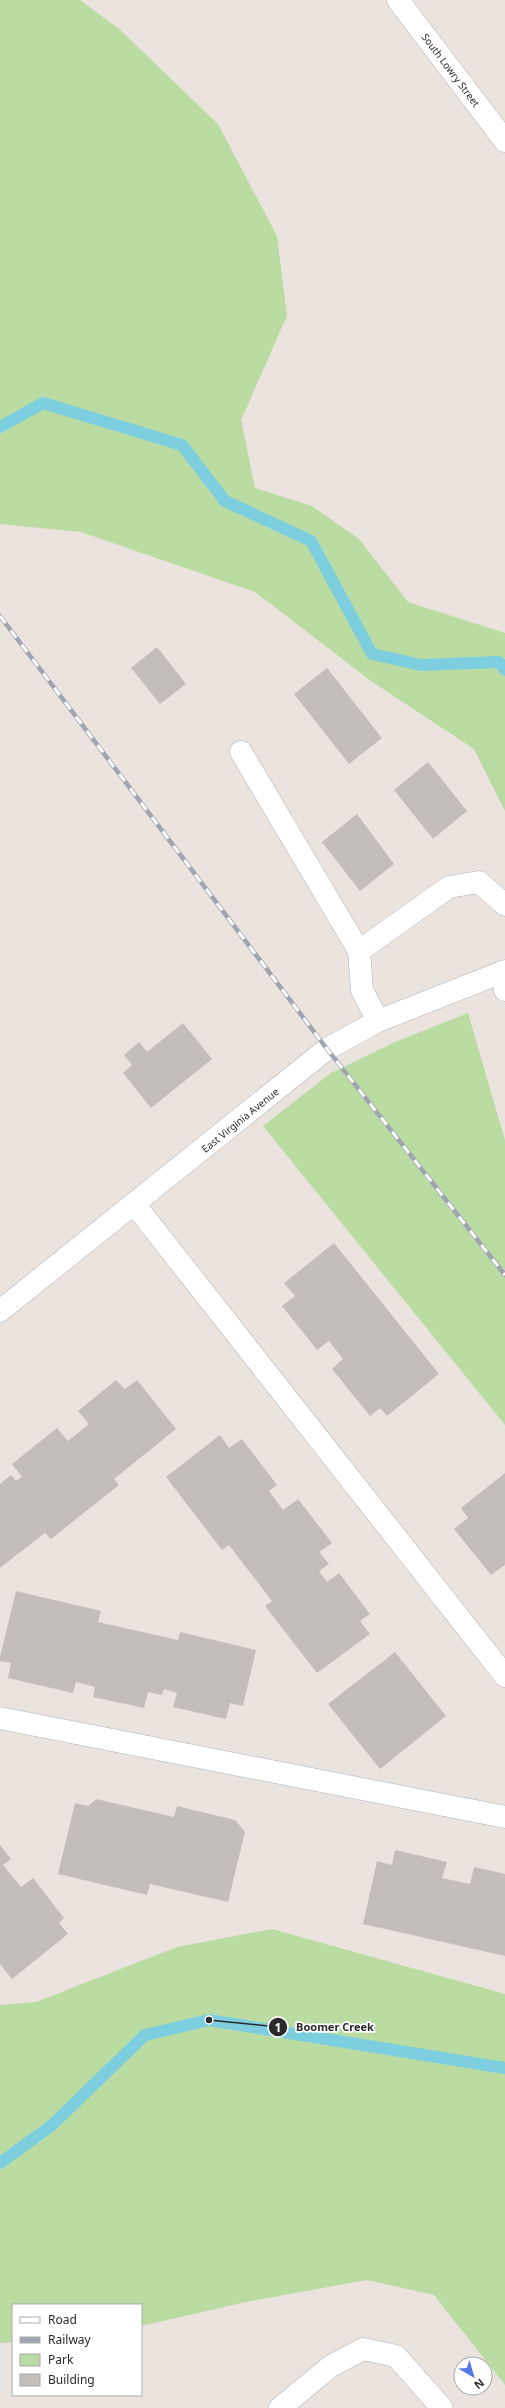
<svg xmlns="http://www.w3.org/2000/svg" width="505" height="2408" font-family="'Noto Sans',sans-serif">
	<rect width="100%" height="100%" fill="#ebe4de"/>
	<path fill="#badba1" d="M0,0H80L119,29L218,124L277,236L287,316L241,420L255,488L312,506L359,539L408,602L505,633V811L474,749L371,681L255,592L81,532L0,524Z
		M468,1013L505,1140V1425L263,1126L331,1073L395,1042Z
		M272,1929L505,1994V2385L434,2295L367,2280L246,2302L141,2326V2305H13V2342L0,2343V2005L36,2002L177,1947Z"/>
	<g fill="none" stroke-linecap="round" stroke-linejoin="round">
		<path stroke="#7dcfe0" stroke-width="12" d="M0,427L43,403L182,445L225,501L311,541L372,654L421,665L499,662L505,670
			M0,2163L51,2126L145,2035L209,2020L505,2068"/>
	</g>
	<path fill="#c3beba" d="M157,647L186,684L160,704L131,668Z
		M327,668L382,738L349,764L294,694Z
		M428,762L467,811L433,839L394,790Z
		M357,814L394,864L360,891L322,842Z
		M183,1023L212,1059L151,1108L123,1073L132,1065L124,1055L139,1042L147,1052Z
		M334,1243L439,1374L387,1416L380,1408L370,1416L332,1369L343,1359L329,1341L317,1350L282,1306L295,1296L284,1283Z
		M116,1380L125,1389L137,1380L176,1429L114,1479L119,1485L51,1539L45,1533L0,1568V1484L11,1475L16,1481L22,1477L12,1464L57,1428L68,1441L89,1424L78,1411Z
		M220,1435L229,1448L242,1439L277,1485L269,1491L283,1510L298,1499L332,1543L319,1552L329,1564L319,1571L327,1582L339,1573L370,1614L360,1621L370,1634L317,1673L265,1606L272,1601L229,1545L222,1550L166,1477Z
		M505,1473V1565L491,1575L454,1529L468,1518L461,1508Z
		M16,1591L101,1611L98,1622L178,1640L180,1632L256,1650L243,1706L230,1703L226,1719L173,1707L177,1693L164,1689L162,1695L148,1692L144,1708L93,1697L95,1687L76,1682L73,1693L8,1678L11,1663L0,1661V1657Z
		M395,1652L446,1716L380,1769L328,1704Z
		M96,1799L174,1817L177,1806L235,1820L245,1832L228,1902L150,1884L147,1895L58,1874L75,1803L88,1806Z
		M0,1845L11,1859L3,1865L21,1887L33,1878L64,1918L59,1923L68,1934L12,1979L0,1964Z
		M395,1850L447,1862L442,1878L470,1884L474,1867L505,1874V1956L363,1924L377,1861L392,1865Z"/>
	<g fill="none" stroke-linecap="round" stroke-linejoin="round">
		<defs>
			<path id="lane" d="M241,752L359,951L362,990L378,1021
				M359,951L449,887L479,882L505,905
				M502,972L505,990
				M135,1205L505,1676
				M0,1718L505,1817
				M280,2408L331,2366L363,2349L396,2356L442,2408"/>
			<path id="street" d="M398,0L505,141"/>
			<path id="secondary" d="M0,1311L327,1049L378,1021L505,971"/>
		</defs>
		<use href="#lane" stroke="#aeb1b9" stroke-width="23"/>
		<use href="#street" stroke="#aeb1b9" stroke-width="23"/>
		<use href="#secondary" stroke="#aeb1b9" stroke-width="23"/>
		<use href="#lane" stroke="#fff" stroke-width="22"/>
		<use href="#street" stroke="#fff" stroke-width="22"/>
		<use href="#secondary" stroke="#fff" stroke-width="22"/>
		<defs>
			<path id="rail" d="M0,616L327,1049L505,1275"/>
		</defs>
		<use href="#rail" stroke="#a1a5b2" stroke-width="4.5"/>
		<use href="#rail" stroke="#fff" stroke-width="3" stroke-dasharray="9" stroke-linecap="butt"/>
	</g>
	<g text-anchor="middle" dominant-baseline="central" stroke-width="3.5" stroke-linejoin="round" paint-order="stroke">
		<g font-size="10" fill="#2a2a2a" stroke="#fff">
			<text transform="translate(451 70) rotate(53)">South Lowry Street</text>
			<text transform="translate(240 1120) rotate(-39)">East Virginia Avenue</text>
		</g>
	</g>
	<path fill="none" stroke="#2a2a2a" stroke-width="1.5" d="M209 2020L278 2027"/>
	<g fill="#2a2a2a" stroke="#fff" stroke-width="1.5">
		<circle cx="209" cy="2020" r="4"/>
		<circle cx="278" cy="2027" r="10"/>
	</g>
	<g font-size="12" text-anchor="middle" font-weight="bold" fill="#fff">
		<text x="278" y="2032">1</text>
	</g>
	<g font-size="11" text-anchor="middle" font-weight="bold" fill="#2a2a2a" stroke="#fff" stroke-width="3.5" stroke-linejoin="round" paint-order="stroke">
		<text x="335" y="2031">Boomer Creek</text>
	</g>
	<rect x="12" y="2304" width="130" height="92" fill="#ffffff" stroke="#aaaaaa"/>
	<rect x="20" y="2317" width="20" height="6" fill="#ffffff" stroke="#aaaaaa"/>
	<text x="48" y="2324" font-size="12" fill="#2a2a2a">Road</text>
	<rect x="20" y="2337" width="20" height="6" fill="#a1a5b2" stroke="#aaaaaa"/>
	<text x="48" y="2344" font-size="12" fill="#2a2a2a">Railway</text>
	<rect x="20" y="2354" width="20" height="12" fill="#badba1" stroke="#aaaaaa"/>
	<text x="48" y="2364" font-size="12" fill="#2a2a2a">Park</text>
	<rect x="20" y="2374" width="20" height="12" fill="#c3beba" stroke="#aaaaaa"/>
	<text x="48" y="2384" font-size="12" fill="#2a2a2a">Building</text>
	<g transform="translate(473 2376) rotate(142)"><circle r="19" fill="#ffffff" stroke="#aaaaaa"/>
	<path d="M0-3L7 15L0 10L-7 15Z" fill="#5179e4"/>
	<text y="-6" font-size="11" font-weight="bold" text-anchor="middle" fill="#2a2a2a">N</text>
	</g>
</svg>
